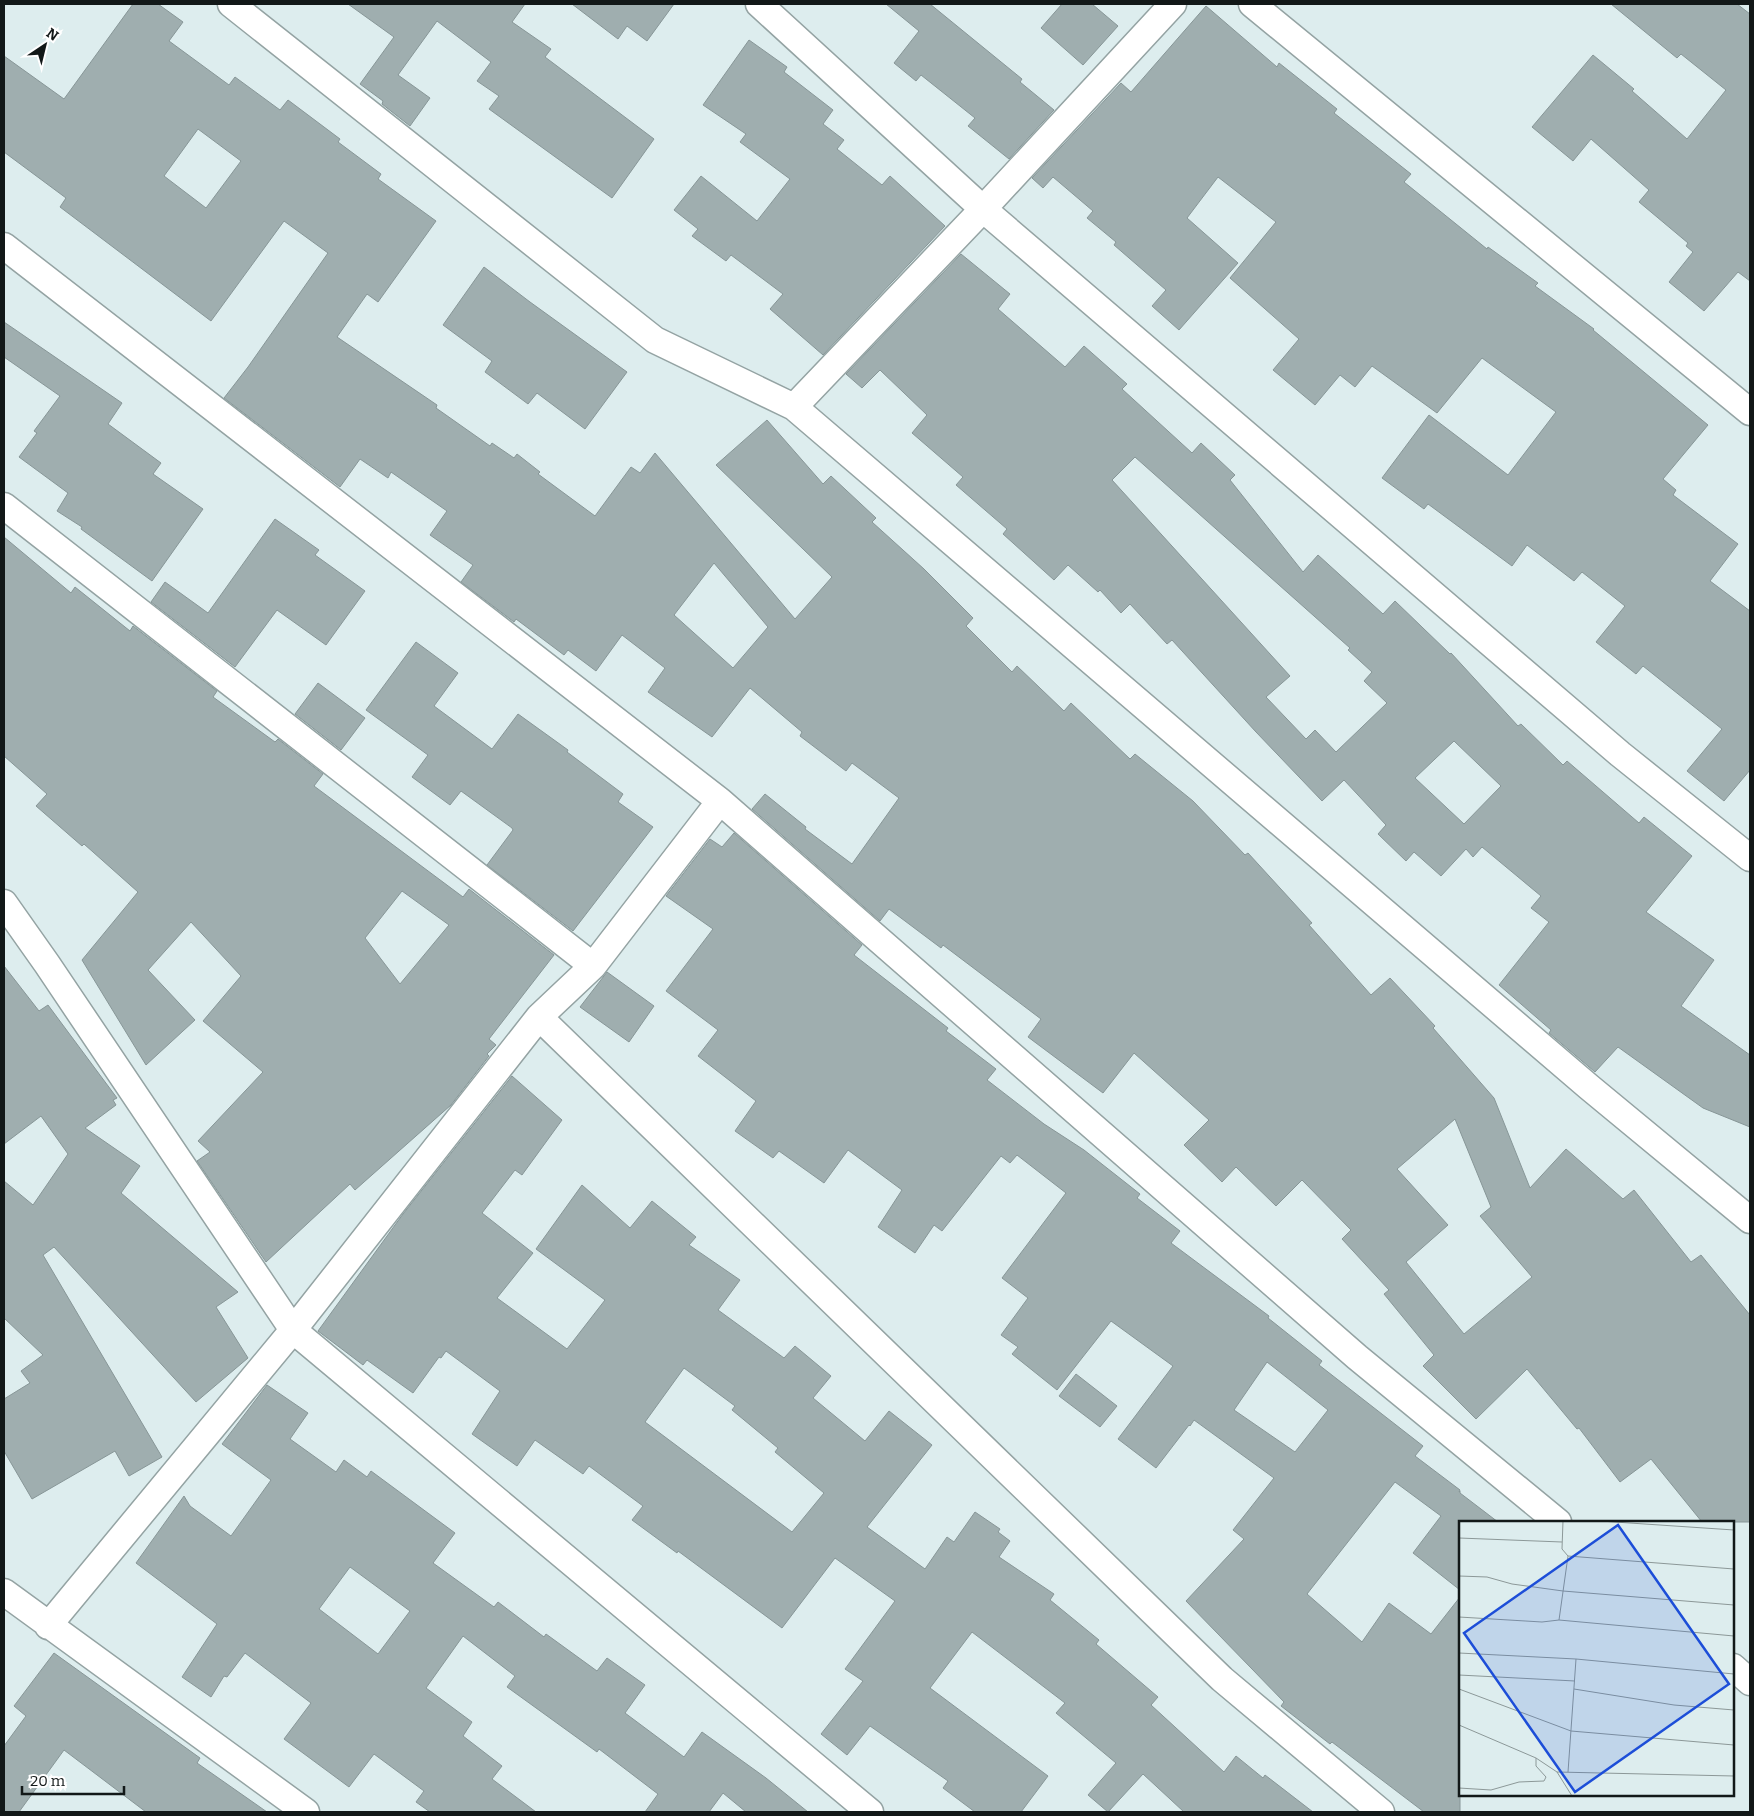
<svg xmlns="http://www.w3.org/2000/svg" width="1754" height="1816" font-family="Bitter,serif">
	<rect width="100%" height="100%" fill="#ddedee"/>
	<path fill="#9faeaf" stroke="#879697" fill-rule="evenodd" d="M133,4H158L183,22L169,41L229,85L235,77L280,110L288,100L340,139L338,142L381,174L378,179L436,221L378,302L367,294L337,337L437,405L436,408L490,446L492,443L514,458L517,454L540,472L538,474L595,516L631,467L640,473L655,453L795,619L832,577L716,465L767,420L823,484L831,476L876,518L872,522L924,569L973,618L966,626L1012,672L1017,666L1064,711L1071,703L1130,759L1135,754L1193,801L1245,855L1248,853L1312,923L1309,925L1371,995L1390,978L1435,1026L1433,1028L1494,1098L1530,1188L1566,1149L1623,1199L1634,1190L1691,1262L1701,1255L1750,1315V1522H1702L1651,1459L1620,1482L1579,1428L1577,1429L1527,1369L1476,1419L1423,1366L1434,1355L1384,1294L1389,1290L1342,1239L1351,1230L1302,1180L1276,1206L1236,1167L1222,1182L1184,1145L1209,1120L1134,1053L1103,1093L1028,1037L1041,1019L943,945L941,948L889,909L880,921L752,809L765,794L806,827L805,829L852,864L899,798L852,763L846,771L800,736L802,732L750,688L712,737L648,692L665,668L622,635L596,671L568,650L564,655L516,619L514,622L461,582L473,565L430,535L447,511L391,472L388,478L360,459L340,487L224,398L248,367L328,253L284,221L211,321L60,207L66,198L4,152V56L64,99ZM198,129L241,161L206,208L164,176ZM714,563L768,627L733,668L674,615ZM1455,1119L1491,1207L1480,1216L1532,1277L1464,1334L1406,1262L1448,1225L1397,1169Z
		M348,4H525L512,22L551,49L545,57L654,139L612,198L489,109L499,96L477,81L491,62L437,21L398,75L430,98L410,126L382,104L383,101L360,84L394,37Z
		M572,4H674L647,41L627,26L618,39Z
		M886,4H930L1022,79L1020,82L1054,110L1009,159L968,126L975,118L921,75L916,81L894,63L919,31Z
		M1062,4H1092L1118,26L1083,65L1041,28Z
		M1611,4H1737L1750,14V281L1738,272L1704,311L1669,282L1693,252L1686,246L1688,243L1639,202L1649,190L1591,139L1573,161L1532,127L1593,55L1634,89L1632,91L1687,139L1726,90L1681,54L1677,58Z
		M1206,6L1277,67L1279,63L1337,109L1334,113L1411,174L1404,182L1487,249L1488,247L1538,283L1535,286L1594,329L1593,330L1708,425L1663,479L1676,490L1673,495L1738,544L1710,581L1750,611V770L1724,801L1687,771L1722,729L1643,666L1636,674L1596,642L1625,606L1582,572L1574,581L1527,545L1512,566L1428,504L1424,509L1382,478L1429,415L1508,475L1556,412L1482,358L1437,413L1372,366L1355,387L1340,375L1315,405L1273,370L1299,339L1230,278L1276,222L1218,177L1187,218L1238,263L1179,330L1152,306L1166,290L1114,245L1116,242L1087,218L1093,211L1053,177L1043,188L1032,178L1121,83L1131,92Z
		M749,40L787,67L784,72L833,110L823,124L844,140L837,149L882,185L890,176L945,226L823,355L770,309L783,294L731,255L726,261L692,236L698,229L674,210L701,176L757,221L790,179L740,142L746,134L703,105Z
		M961,254L1010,294L998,309L1065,367L1084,346L1127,384L1122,389L1192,453L1201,443L1235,475L1230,480L1303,572L1318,555L1383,614L1395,601L1450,654L1451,653L1518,726L1521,724L1563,765L1567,761L1639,823L1644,817L1692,856L1646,912L1714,960L1681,1006L1750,1055V1127L1703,1108L1618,1047L1595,1072L1549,1033L1551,1030L1499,985L1549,922L1531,908L1541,896L1482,847L1473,857L1466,849L1441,876L1414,852L1406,861L1378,834L1386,825L1344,780L1322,801L1256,732L1172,640L1167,644L1130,604L1121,613L1100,590L1098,592L1068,565L1054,580L1003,534L1007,529L956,485L963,477L912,433L927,415L880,370L862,388L846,374ZM1135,457L1350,648L1348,650L1372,672L1364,681L1387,703L1336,752L1315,730L1306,739L1266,697L1290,676L1112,480ZM1454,741L1501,786L1464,824L1415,778Z
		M484,267L530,302L627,372L585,429L537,393L528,404L485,372L492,361L443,325Z
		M4,322L122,403L108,424L161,463L153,474L203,509L152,581L81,529L82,527L57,511L68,493L19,457L37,433L34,431L60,396L4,357Z
		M275,519L319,550L315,555L365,591L326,645L277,610L235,667L151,602L165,582L208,613Z
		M4,537L71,593L75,587L130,631L133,626L217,691L213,697L275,742L278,739L323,774L314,786L463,897L469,889L554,955L489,1039L496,1045L487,1054L489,1056L451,1105L355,1190L350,1184L266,1262L197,1161L210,1152L198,1141L263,1072L203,1021L241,976L191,922L148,970L195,1020L146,1065L82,960L138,892L84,844L82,846L36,806L47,794L4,756ZM402,891L449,925L400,984L365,938Z
		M416,642L458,673L434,706L492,749L518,714L568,750L567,752L623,794L618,802L653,827L573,931L487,865L513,830L512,828L461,791L450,805L412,777L428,755L366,710Z
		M318,683L365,718L341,750L295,714Z
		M734,833L862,945L854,955L948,1028L946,1031L996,1069L987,1080L1044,1124L1084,1150L1140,1194L1137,1198L1180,1231L1171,1243L1269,1316L1268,1318L1322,1361L1319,1365L1423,1446L1415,1456L1460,1490L1459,1492L1460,1491V1493L1498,1522H1460V1590L1413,1553L1441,1516L1395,1482L1307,1594L1362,1642L1389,1603L1431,1634L1460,1597V1812H1424L1332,1742L1330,1744L1281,1706L1284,1702L1186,1601L1244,1539L1233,1530L1274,1478L1194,1420L1190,1426L1189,1425L1156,1468L1118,1439L1173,1366L1111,1321L1057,1390L1012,1354L1018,1347L1001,1335L1028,1298L1002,1278L1066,1193L1017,1155L1010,1163L1001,1156L942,1231L934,1225L915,1253L878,1227L902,1190L848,1150L824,1183L779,1151L773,1158L735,1131L756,1101L698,1056L718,1030L666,991L713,929L666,896L710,839L722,847ZM1267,1362L1328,1410L1295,1452L1234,1410Z
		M4,966L39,1011L48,1005L117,1098L113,1100L116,1105L85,1128L140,1166L121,1193L238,1292L216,1307L248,1358L196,1402L54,1247L43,1255L162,1457L129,1476L115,1451L32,1499L4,1451V1399L30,1383L21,1371L43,1355L4,1318V1181L33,1205L68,1154L41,1116L4,1144Z
		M607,972L654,1006L629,1042L580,1007Z
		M512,1076L562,1120L522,1175L515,1170L482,1213L533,1253L497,1298L567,1349L605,1300L536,1249L582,1185L630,1228L652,1201L696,1237L689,1245L740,1280L718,1310L784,1358L795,1346L831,1376L813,1398L865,1441L889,1411L932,1445L867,1527L925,1569L947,1537L954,1542L975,1512L1000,1529L998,1532L1010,1541L999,1557L1054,1594L1050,1600L1099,1640L1096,1644L1158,1697L1151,1705L1224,1772L1236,1756L1263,1778L1265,1775L1313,1812H1184L1143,1774L1108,1812L1088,1795L1116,1763L1056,1713L1065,1703L972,1632L930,1688L1048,1776L1021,1812H975L943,1788L948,1781L870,1726L847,1755L821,1734L863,1681L845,1669L895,1601L835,1558L782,1628L678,1551L677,1553L632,1520L643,1506L589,1466L583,1474L535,1440L517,1466L472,1434L500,1391L446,1351L441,1358L439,1357L413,1393L367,1360L363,1365L318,1331L403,1214ZM684,1368L735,1406L732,1410L778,1448L775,1452L824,1493L792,1532L645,1422Z
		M1076,1374L1117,1406L1100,1427L1059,1396Z
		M267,1385L308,1413L290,1439L336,1472L344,1460L367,1477L371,1471L455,1533L433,1563L494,1607L498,1602L544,1637L546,1634L597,1671L607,1658L645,1685L625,1713L684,1757L702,1732L766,1778L808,1812H746L723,1793L709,1812H645L658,1794L599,1749L597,1752L507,1687L515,1676L463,1636L426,1688L472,1722L463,1736L502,1766L492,1779L536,1812H430L416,1802L424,1791L374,1754L349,1787L284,1739L311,1703L245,1653L227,1677L224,1676L211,1697L182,1677L217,1624L136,1563L184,1496L190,1506L231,1536L271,1480L222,1444ZM350,1567L410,1611L378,1654L319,1609Z
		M54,1653L200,1758L197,1763L267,1812H146L64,1750L19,1812H4V1746L26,1716L14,1706Z"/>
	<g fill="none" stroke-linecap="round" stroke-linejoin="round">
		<defs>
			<path id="street" d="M231,4L655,340L794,407L1589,1087L1750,1220
				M759,4L983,209L1620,754L1750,858
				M1252,4L1750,412
				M4,246L720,801L1357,1357L1558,1522
				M794,407L983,209L1173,4
				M4,506L593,966
				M4,903L47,964L293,1330L870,1812
				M539,1017L1222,1679L1381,1812
				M4,1592L306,1812
				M48,1626L293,1330L539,1017L593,966L720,801
				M1733,1667L1750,1682"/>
		</defs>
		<use href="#street" stroke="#94a3a3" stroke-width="29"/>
		<use href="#street" stroke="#fff" stroke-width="26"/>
	</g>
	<g transform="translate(1459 1521)">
		<rect width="275" height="275" fill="#ddedee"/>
		<path fill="none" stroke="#8c9898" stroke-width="1" d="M104,0L103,28L109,35L275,48M141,0L275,9M0,17L103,21M0,55L28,56L53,63L104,70L275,84M0,96L83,101L100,99L275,115M100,99L109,35M0,132L117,138L275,153M0,154L116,160M0,168L112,210L275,224M115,168L215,184L275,189M0,204L77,237L98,251L113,275M98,251L275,255M109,251L117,138M0,267L32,269L60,261L85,260L87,256L77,245V237"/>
		<path fill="#1d4ed8" fill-opacity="0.15" stroke="#1d4ed8" stroke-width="2.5" d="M159,4L270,163L116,271L5,112Z"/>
		<rect width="275" height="275" fill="none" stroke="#121818" stroke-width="2.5"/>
	</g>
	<rect width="1754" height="1816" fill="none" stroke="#121818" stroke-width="10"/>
	<g transform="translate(45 45) rotate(35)" stroke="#ffffff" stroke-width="4" paint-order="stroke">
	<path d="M0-4L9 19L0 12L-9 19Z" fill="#121818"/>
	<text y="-8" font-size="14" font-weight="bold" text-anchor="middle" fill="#121818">N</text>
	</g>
	<path d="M22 1786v8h102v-8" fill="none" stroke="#121818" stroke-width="2.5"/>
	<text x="30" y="1786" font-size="15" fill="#121818" stroke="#ffffff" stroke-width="4" paint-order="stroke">20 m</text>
</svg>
